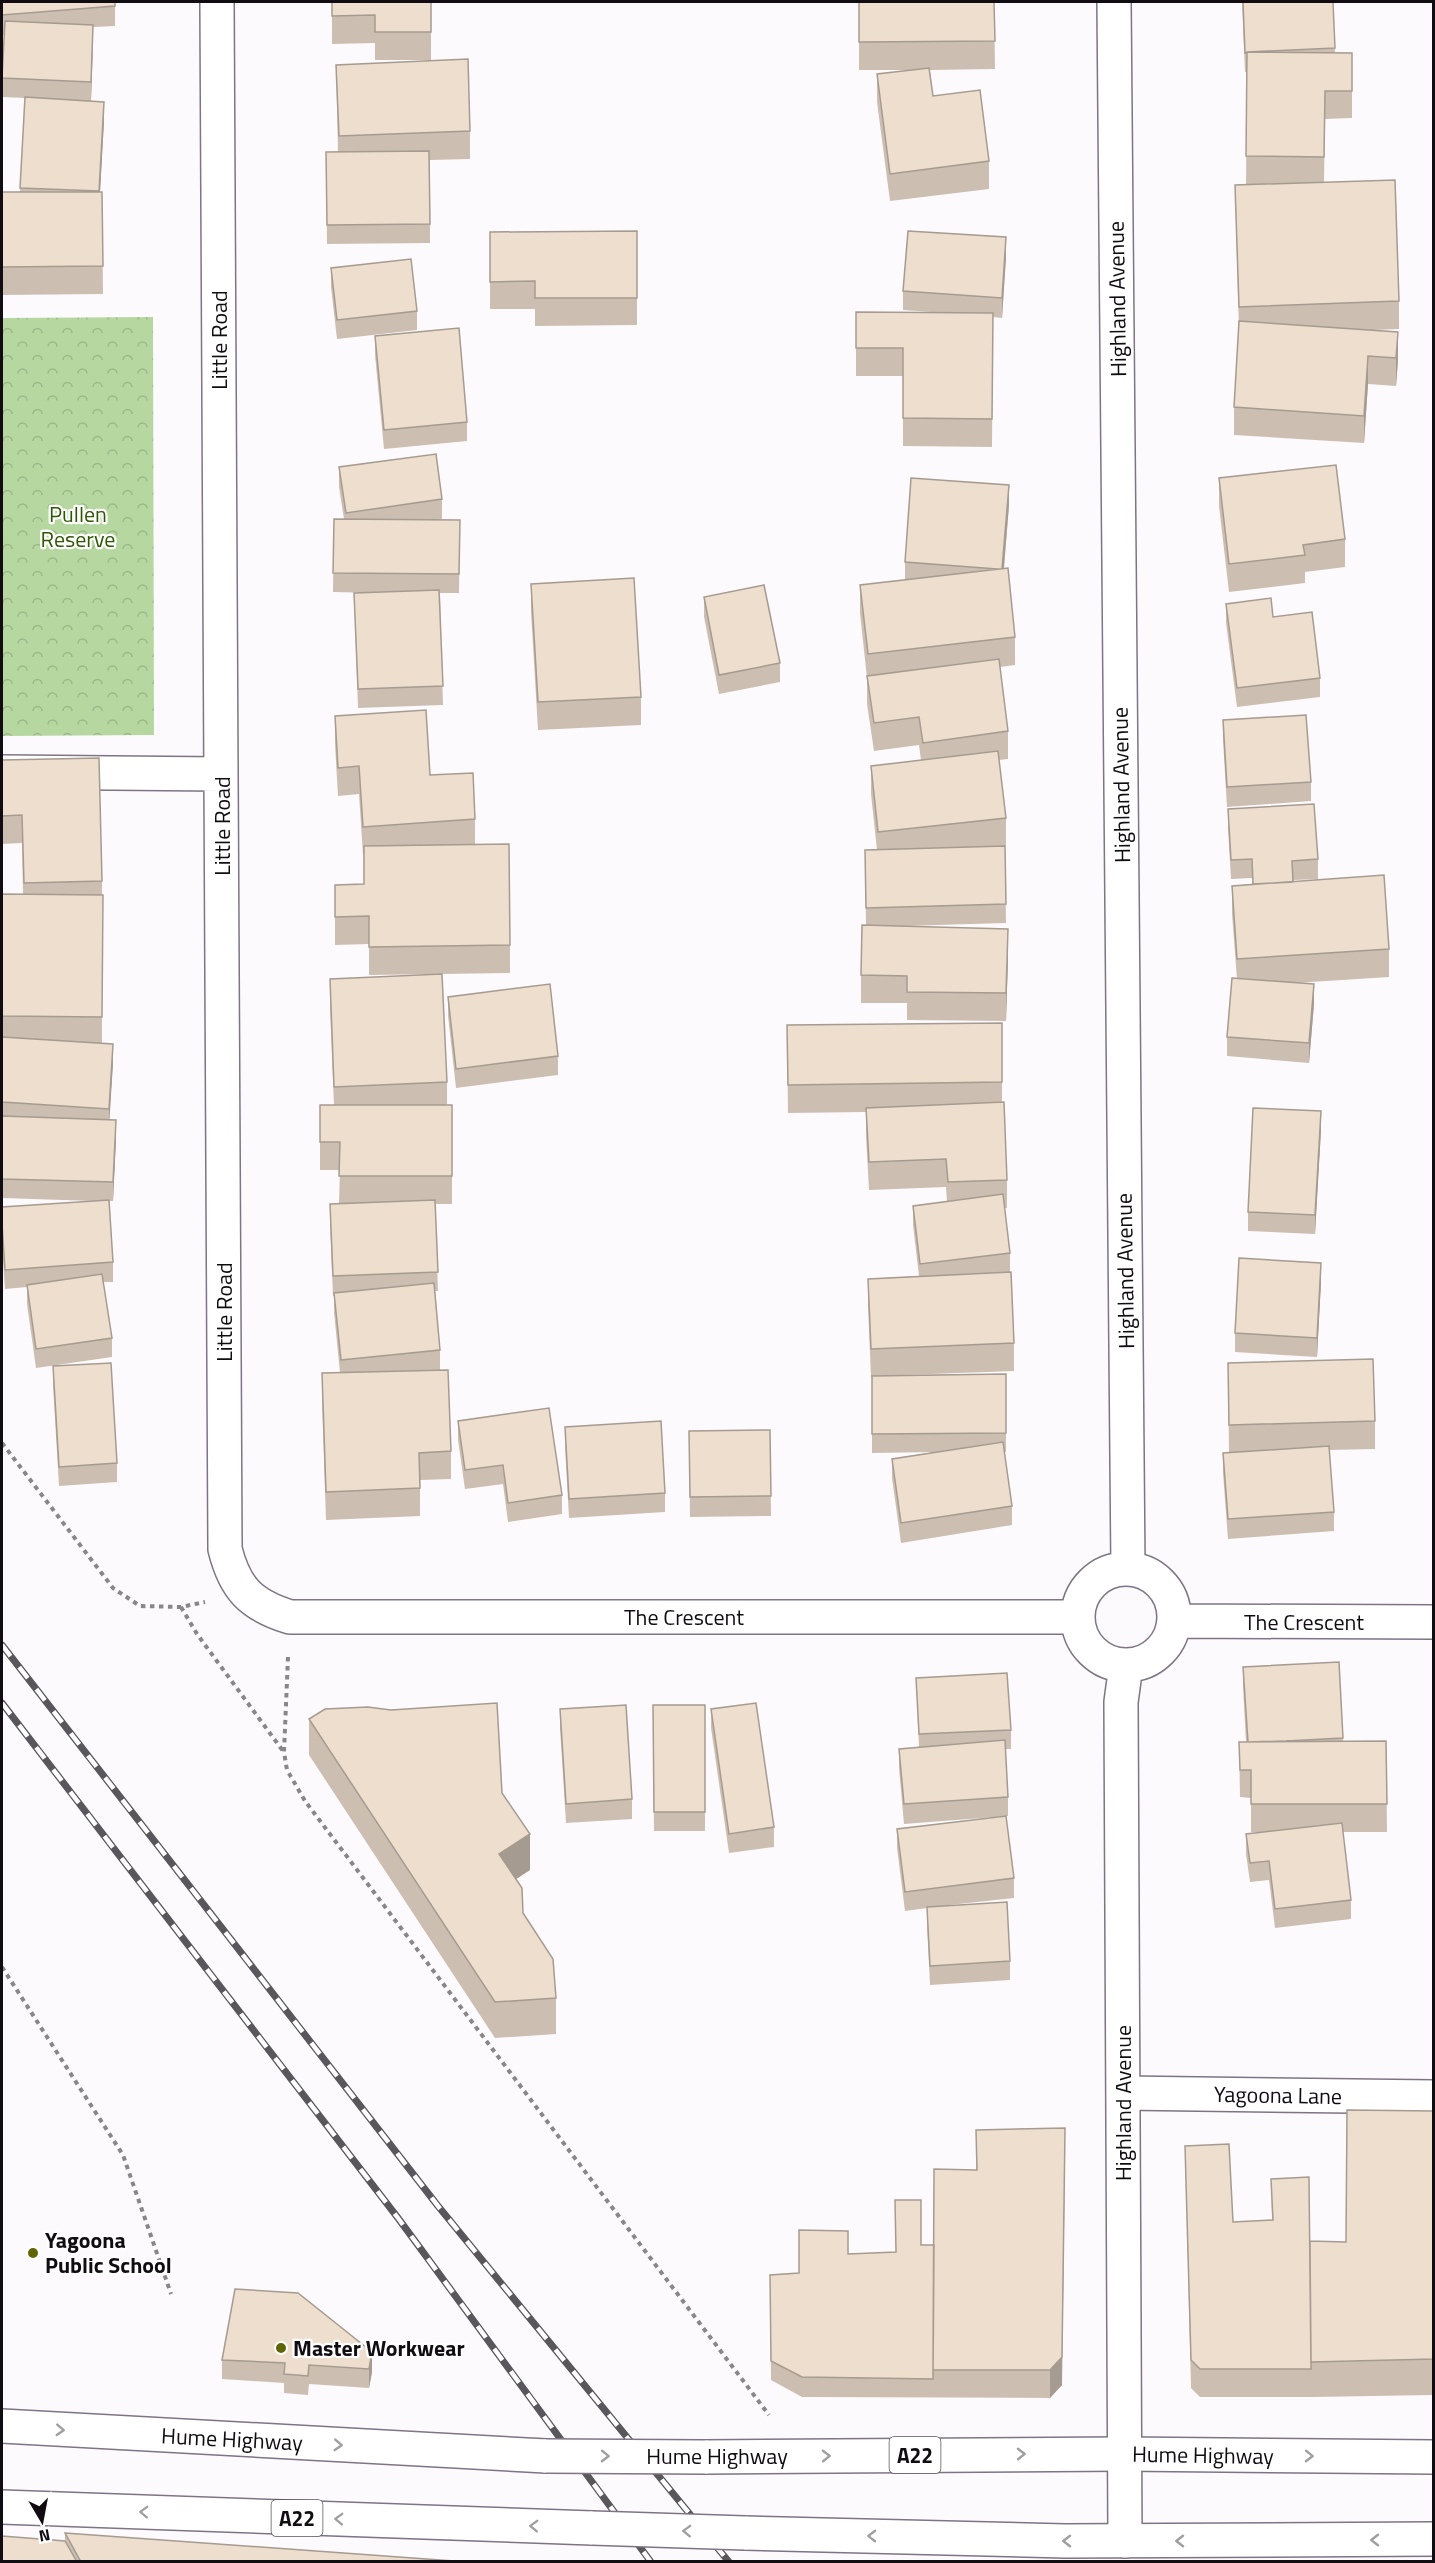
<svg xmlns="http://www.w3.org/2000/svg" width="1435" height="2563" font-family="'Titillium Web',sans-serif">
	<defs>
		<pattern id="park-crowns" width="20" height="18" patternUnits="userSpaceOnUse" patternTransform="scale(1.5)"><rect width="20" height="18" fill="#b6d8a0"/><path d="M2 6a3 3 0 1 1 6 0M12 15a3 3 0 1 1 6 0" fill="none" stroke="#9bb889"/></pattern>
	</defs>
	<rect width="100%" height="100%" fill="#fdfafe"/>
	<path fill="url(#park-crowns)" d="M153,317L154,735L2,736V318Z"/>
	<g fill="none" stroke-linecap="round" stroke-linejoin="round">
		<defs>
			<path id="minor" d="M217,2L225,1549C235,1589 251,1605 290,1617H1077
				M1114,2L1128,1569
				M2,772L221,774
				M1078 1617a48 48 0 1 1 96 0a48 48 0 1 1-96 0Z
				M1174,1621L1434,1622
				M1123,2093L1434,2097
				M1125,2541L1121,1702L1126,1665"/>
			<path id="highway" d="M2,2426L546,2456
				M705,2457L1124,2454L1434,2457
				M2,2507L592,2528
				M745,2533L1065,2541L1434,2539"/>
		</defs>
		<use href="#minor" stroke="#7e7484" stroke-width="36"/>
		<use href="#highway" stroke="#7e7484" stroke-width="36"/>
		<path stroke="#89868a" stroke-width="4" stroke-dasharray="4.5 4.5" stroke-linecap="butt" d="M2,1443L113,1588L140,1606L181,1607L205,1602
			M181,1607L197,1634L283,1751
			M288,1657L284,1752L287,1770L305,1801L769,2415
			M2,1967L123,2155L171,2294"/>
		<use href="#minor" stroke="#fff" stroke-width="33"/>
		<use href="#highway" stroke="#fff" stroke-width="33"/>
		<defs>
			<path id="rail" d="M2,1645L438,2206L729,2562
				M2,1703L398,2218L651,2562"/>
		</defs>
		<use href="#rail" stroke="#5a575c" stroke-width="7"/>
		<use href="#rail" stroke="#fff" stroke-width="4.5" stroke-dasharray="14" stroke-linecap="butt"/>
		<defs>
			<path id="highway-bridge" d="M546,2456L705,2457
				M592,2528L745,2533"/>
		</defs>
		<use href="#highway-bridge" stroke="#7e7484" stroke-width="36" stroke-linecap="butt"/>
		<use href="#highway-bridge" stroke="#fff" stroke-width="33"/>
	</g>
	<path fill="#ccbfb1" d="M2,2L115,6V26L93,27L91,101L104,121L100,192H102L103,294L2,295V192H20L25,98L2,97L4,35H2Z
		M332,2H431V60H375V43L332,44Z
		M859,2H994L995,69L930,70L933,96L989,161V189L890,201L877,102V74L916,70H859Z
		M1242,2H1333L1335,53H1352V118L1325,119L1324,182L1399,301V329L1374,330L1398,360L1396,386L1368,384L1364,443L1234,435V407L1239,333L1235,185L1264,184H1246L1247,72H1245Z
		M336,65L470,131V159L430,160V243L327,244L326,152H338Z
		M637,231V325L535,326V309H490V232Z
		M1006,257L1002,318L993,317L992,447L903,446V376H856V312H931L903,310V291Z
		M331,268L417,311V330L337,339L331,287Z
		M375,336L467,422V441L384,449L375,355Z
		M339,467L442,499V519L432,520H460L459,593H440L443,705L358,708L354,593H376L333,592L334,519H344L339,487Z
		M1219,478L1345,539V567L1305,572V583L1229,592L1219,506Z
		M1009,505L1004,569L1015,637V665L1000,667L1008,731V759L999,760L1006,818V846L997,847L1005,846L1006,923L903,926L1008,957L1006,1021L907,1020V1003H861V975L866,926L865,850H877L871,794V766L921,760L919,745L874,751L867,704V678L860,613V585L905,580V562Z
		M531,584L641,697V725L538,730L531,612Z
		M704,597L780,663V682L719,694L704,617Z
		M1226,604L1320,678V697L1237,707L1226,623Z
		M335,716L430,775L475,819V845L510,945V973L369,975V944L335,945V885L364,884V854L363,855L359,794L338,796L335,744Z
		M1223,720L1311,782V801L1227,807L1223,740Z
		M2,760L102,881V1043L113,1063L109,1120L116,1139L113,1201H109L113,1262V1282H103L112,1338V1357L36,1368L27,1304V1287L5,1289L2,1244V1207L94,1201L2,1198V894H23L22,843L2,844Z
		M1228,809L1318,859V879L1293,880V882L1389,949V977L1295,983L1314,1004L1309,1063L1227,1056V1037L1237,979L1232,914V886L1252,884V878L1231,879L1228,828Z
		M330,979L447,1082V1105H452V1204H435L438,1291H435L440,1350V1369L451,1451V1479L420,1480V1516L326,1520L322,1401V1373H340L334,1312V1296H333L330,1223V1204L339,1203L340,1170H320V1142L334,1105L330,1007Z
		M448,997L558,1056V1075L456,1088L448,1016Z
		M787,1025L1002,1082V1102L1007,1180V1208H1004L1010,1253V1272L1014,1343V1371L903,1375L1006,1374V1452H1004L1012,1506V1525L901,1543L892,1478V1459L934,1452L872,1453V1377H871L868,1306V1279L919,1276L913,1225V1206L947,1202L946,1187L869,1190L866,1136V1112L788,1113Z
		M1321,1130L1315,1234L1248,1231V1212Z
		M1321,1282L1317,1357L1235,1352V1333Z
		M1228,1363L1375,1421V1449L1329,1450L1334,1512V1531L1228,1539L1223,1473V1453H1229Z
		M53,1366L117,1463V1482L59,1486L53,1385Z
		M458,1421L562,1495V1514L508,1522L503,1484L465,1489L458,1440Z
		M565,1427L665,1493V1512L569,1518L565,1446Z
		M770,1430L771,1516L690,1517L689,1431Z
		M1339,1662L1343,1741H1386L1387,1832H1343L1351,1900V1919L1275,1928L1269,1880L1250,1882L1246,1854V1834L1264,1832H1251V1798L1240,1797L1239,1742H1246L1243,1687V1667Z
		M916,1678L1011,1730V1749H1005L1008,1797V1816L904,1824L899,1768V1749L919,1747Z
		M653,1705H705V1831H654Z
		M560,1709L632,1799V1819L566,1823L560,1728Z
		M711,1709L774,1827V1847L729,1853L711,1728Z
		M391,1710L502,1793L530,1870L516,1879L523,1913L556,1998V2034L495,2038L309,1755V1719Z
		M897,1829L1014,1878V1898L949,1905L1010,1961V1980L930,1985L927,1926V1908L905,1911L897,1848Z
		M1434,2111V2395L1311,2397H1200L1191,2388L1185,2146L1233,2222L1272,2220L1271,2179L1310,2261L1346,2242Z
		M976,2130L1062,2385L1050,2398L802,2397L771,2380L770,2275L799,2273L848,2254L896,2252L921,2245H934L976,2170Z
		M372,2352V2372L369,2388L309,2384L308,2395L284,2393V2383L222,2379V2360Z
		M65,2533L468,2562H2L65,2541Z"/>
	<path fill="#a69b90" d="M93,25V44L91,101V82Z
		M104,102V121L99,211V191Z
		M1006,237V257L1002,318V298Z
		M1398,332V360L1396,386V358Z
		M1368,356V384L1364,443V416Z
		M1009,485V505L1002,589V570Z
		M1008,929V957L1006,1021V993Z
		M1314,984V1004L1309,1063V1043Z
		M113,1044V1063L109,1128V1109Z
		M1321,1111V1130L1315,1234V1215Z
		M116,1120V1139L113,1201V1182Z
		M1321,1263V1282L1317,1357V1338Z
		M530,1834V1870L499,1890V1854Z
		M1065,2156L1062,2385L1050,2398V2370Z
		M372,2352V2372L369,2388V2369Z"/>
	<path fill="#eddece" stroke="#a69b90" stroke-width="1.5" d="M2,2H115V6L2,15Z
		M332,2H431V32H375V15L332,16Z
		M859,2H994L995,41L859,42Z
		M1243,2H1333L1335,48L1247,52L1245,53Z
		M5,21L93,25L91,82L2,78Z
		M1247,52L1352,53V91H1325L1324,157L1246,156Z
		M468,59L470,131L339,136L336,65Z
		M929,68L933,96L980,90L989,161L890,174L877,74Z
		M25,97L104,102L99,191L20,188Z
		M429,151L430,224L327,225L326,152Z
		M1395,180L1399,301L1239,307L1235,185Z
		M2,192H102L103,266L2,267Z
		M637,231V298H535V281L490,282V232Z
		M908,231L1006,237L1002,298L903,291Z
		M411,259L417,311L337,320L331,268Z
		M856,312L993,313L992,419L903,418V348H856Z
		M1239,321L1398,332L1396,358L1368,356L1364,416L1234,407Z
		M459,328L467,422L384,430L375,336Z
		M436,454L442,499L346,513L339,467Z
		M1336,465L1345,539L1303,545L1305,555L1229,564L1219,478Z
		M911,478L1009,485L1002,569H997L905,562Z
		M334,519L460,520L459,574L333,573Z
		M1008,568L1015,637L868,654L860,585Z
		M634,578L641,697L538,702L531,584Z
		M764,585L780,663L719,675L704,597Z
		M439,590L443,686L358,689L354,593Z
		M1271,598L1273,617L1312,612L1320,678L1237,688L1226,604Z
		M999,659L1008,731L923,743L919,717L874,723L867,676Z
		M426,710L430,775L473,773L475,819L363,827L359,766L338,768L335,716Z
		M1306,715L1311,782L1227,787L1223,720Z
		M998,751L1006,818L878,832L871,766Z
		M99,758L102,881L24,883L22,815L2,816V760Z
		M1314,804L1318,859L1292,861L1293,882L1253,884L1252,859L1231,860L1228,809Z
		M509,844L510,945L369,947V916L335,917V885L364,884V846Z
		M1005,846L1006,904L866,908L865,850Z
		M1384,875L1389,949L1237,959L1232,886Z
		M2,894L103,895L102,1017L2,1016Z
		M862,925L1008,929L1006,993L907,992V976L861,975Z
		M442,974L447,1082L334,1087L330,979Z
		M1232,978L1314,984L1309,1043L1227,1037Z
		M550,984L558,1056L456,1069L448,997Z
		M1002,1023V1082L788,1085L787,1025Z
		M2,1037L113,1044L109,1109L2,1102Z
		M1004,1102L1007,1180L948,1182L946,1159L869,1162L866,1108Z
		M320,1105H452V1176H339L340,1142H320Z
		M1253,1108L1321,1111L1315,1215L1248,1212Z
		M2,1116L116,1120L113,1182L2,1179Z
		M1003,1194L1010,1253L920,1264L913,1206Z
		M109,1200L113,1262L5,1270L2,1224V1207Z
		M435,1200L438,1272L333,1276L330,1204Z
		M1239,1258L1321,1263L1317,1338L1235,1333Z
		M1011,1272L1014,1343L871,1349L868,1279Z
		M102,1274L112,1338L36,1349L27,1285Z
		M434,1283L440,1350L341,1360L334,1293Z
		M1373,1359L1375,1421L1229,1425L1228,1363Z
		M111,1363L117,1463L59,1467L53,1366Z
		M448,1370L451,1451L419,1453L420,1488L326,1492L322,1373Z
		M1006,1374V1433L872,1434V1376Z
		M549,1408L562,1495L508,1503L503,1465L465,1470L458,1421Z
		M661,1421L665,1493L569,1499L565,1427Z
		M770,1430L771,1496L690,1497L689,1431Z
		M1003,1442L1012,1506L901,1523L892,1459Z
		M1329,1446L1334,1512L1228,1519L1223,1453Z
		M1339,1662L1343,1738L1286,1741L1248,1742L1243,1667Z
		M1007,1673L1011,1730L919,1734L916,1678Z
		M497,1703L502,1793L530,1834L499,1854L522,1888L523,1913L553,1959L556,1998L495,2002L309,1719L325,1709L368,1707L391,1710Z
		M756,1703L774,1827L729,1834L711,1709Z
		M626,1705L632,1799L566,1804L560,1709Z
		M653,1705H705V1812H654Z
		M1005,1740L1008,1797L904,1804L899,1749Z
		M1386,1741L1387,1804H1251V1770H1240L1239,1742Z
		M1006,1816L1014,1878L905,1892L897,1829Z
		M1342,1823L1351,1900L1275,1909L1269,1861L1250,1863L1246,1834Z
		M1007,1902L1010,1961L930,1966L927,1907Z
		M1347,2110L1434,2111V2359L1311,2362L1310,2241L1346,2242Z
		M1065,2128L1062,2357L1050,2370H933L934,2169L977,2170L976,2130Z
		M1229,2144L1233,2222L1273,2220L1271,2179L1309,2177L1311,2369H1200L1191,2360L1185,2146Z
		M895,2200H921V2245H934L933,2379L802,2377L771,2361L770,2275L799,2273V2230L848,2231V2254L896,2252Z
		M235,2289L298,2293L372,2352L369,2369L309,2365L308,2376L284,2374L285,2363L222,2360Z
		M65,2533L468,2562H81Z
		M2,2536L65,2541L77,2562H2Z"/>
	<defs><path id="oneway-chevron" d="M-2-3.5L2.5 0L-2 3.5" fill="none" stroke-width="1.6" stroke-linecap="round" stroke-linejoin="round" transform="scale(1.5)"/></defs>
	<g stroke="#9f9ea0">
		<use href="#oneway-chevron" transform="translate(60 2430) rotate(3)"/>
		<use href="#oneway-chevron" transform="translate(338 2445) rotate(3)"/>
		<use href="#oneway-chevron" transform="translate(1021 2454) rotate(-1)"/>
		<use href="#oneway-chevron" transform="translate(605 2456) rotate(1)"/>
		<use href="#oneway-chevron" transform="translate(826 2456) rotate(-1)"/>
		<use href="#oneway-chevron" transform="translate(1309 2456) rotate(1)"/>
		<use href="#oneway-chevron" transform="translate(144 2512) rotate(-178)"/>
		<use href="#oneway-chevron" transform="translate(339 2519) rotate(-178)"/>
		<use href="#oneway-chevron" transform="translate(534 2526) rotate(-178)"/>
		<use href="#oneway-chevron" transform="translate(687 2531) rotate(-178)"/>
		<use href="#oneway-chevron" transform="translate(872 2536) rotate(-179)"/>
		<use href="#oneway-chevron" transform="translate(1375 2540) rotate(180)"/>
		<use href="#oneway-chevron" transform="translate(1067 2541) rotate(-180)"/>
		<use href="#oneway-chevron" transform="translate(1180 2541) rotate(180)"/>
	</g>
	<g fill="#5f6503" stroke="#fff" stroke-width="2">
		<circle cx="33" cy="2253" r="6"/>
		<circle cx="281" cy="2348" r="6"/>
	</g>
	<g text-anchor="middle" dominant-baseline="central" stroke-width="4.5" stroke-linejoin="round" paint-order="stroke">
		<g fill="#fff" stroke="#585559" stroke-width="1.5">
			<rect x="889.5" y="2437" width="51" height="36" rx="4.5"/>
			<rect x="271.5" y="2500" width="51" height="36" rx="4.5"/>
		</g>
		<g font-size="21" font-weight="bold" fill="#100c12">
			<text x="915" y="2455">A22</text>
			<text x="297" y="2518">A22</text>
		</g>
		<g font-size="22" fill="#100c12" stroke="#fff">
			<text transform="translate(1117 299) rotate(-91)">Highland Avenue</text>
			<text transform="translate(219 340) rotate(-90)">Little Road</text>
			<text transform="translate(1121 785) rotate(-91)">Highland Avenue</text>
			<text transform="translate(222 826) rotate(-90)">Little Road</text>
			<text transform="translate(1125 1271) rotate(-91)">Highland Avenue</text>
			<text transform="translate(224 1312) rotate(-90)">Little Road</text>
			<text x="684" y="1617">The Crescent</text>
			<text x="1304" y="1622">The Crescent</text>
			<text transform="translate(1278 2095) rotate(1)">Yagoona Lane</text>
			<text transform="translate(1123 2103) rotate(-90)">Highland Avenue</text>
			<text transform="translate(232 2439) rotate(3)">Hume Highway</text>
			<text transform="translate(1203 2455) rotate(1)">Hume Highway</text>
			<text x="717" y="2456">Hume Highway</text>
		</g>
		<g font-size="22" fill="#2e5800" stroke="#fff">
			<text x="78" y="514">Pullen<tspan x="78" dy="25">Reserve</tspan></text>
		</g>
		<g font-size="22" font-weight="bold" fill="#100c12" stroke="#fff" text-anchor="start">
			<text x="45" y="2240">Yagoona<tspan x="45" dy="25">Public School</tspan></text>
			<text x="293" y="2348">Master Workwear</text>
		</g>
	</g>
	<rect width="1435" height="2563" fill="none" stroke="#100c12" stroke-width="6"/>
	<g transform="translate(42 2521) rotate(170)" stroke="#ffffff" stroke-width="4.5" paint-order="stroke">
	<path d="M0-4.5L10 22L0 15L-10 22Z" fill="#100c12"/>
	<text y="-9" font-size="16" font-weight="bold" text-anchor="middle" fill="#100c12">N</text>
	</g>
</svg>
